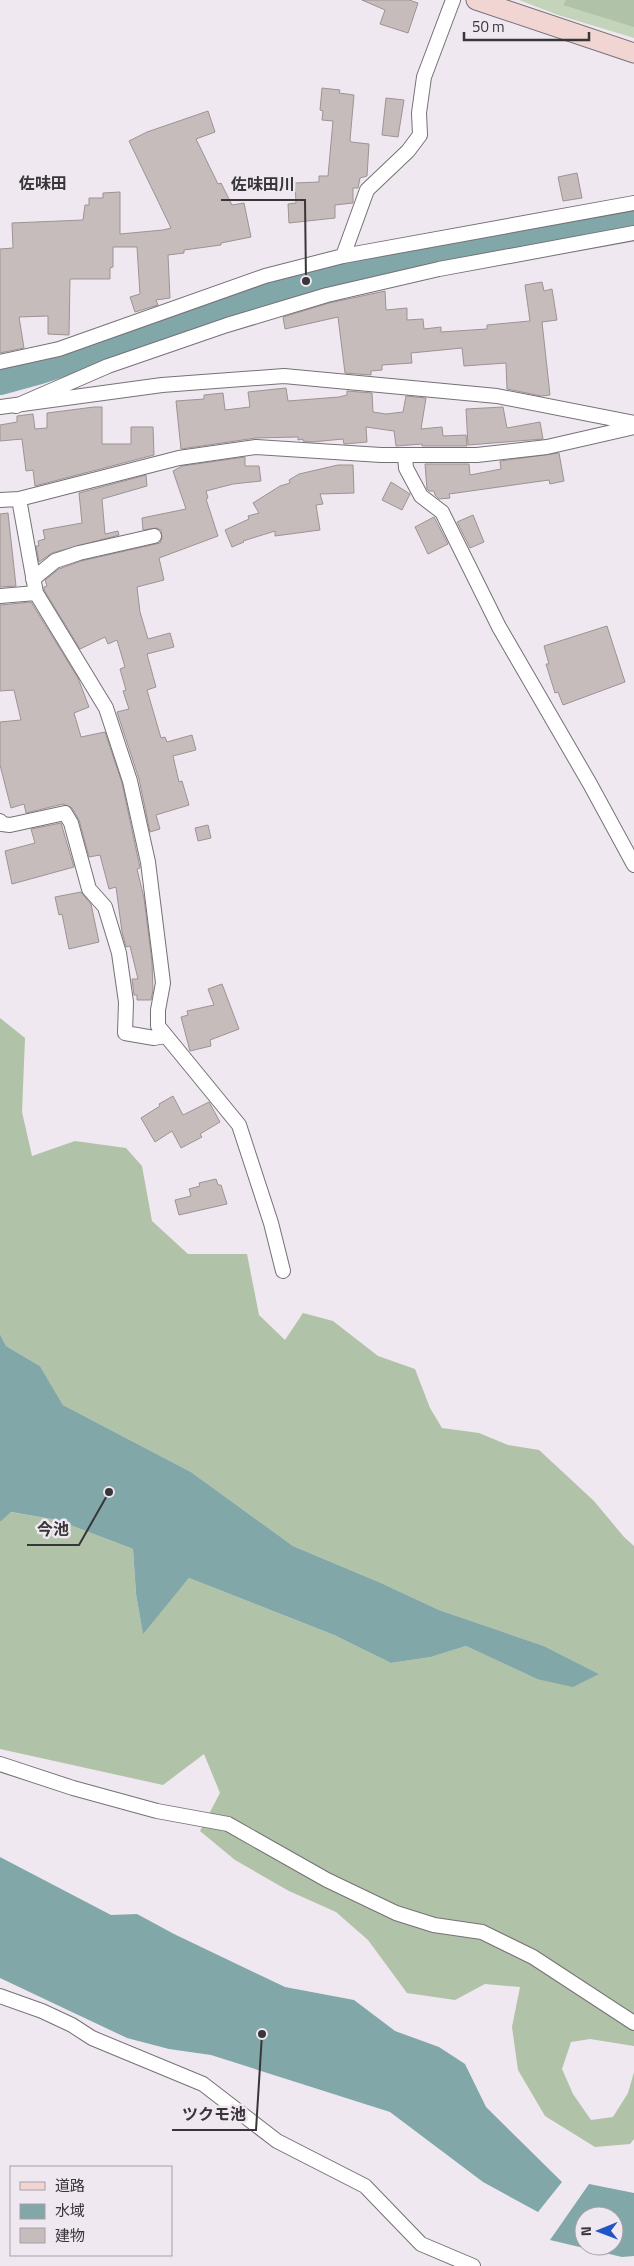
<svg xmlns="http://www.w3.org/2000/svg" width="634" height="2266" font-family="'Titillium Web','Noto Sans JP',sans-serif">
	<rect width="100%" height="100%" fill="#efe8f0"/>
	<path fill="#c3d4bb" d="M519,0H634V38L558,15Z"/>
	<path fill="#b0c2a7" d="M566,0H634V27L563,5Z
		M0,1018L25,1038L22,1112L32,1156L75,1141L126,1148L142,1166L152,1221L188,1254H247L259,1315L285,1340L303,1313L333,1321L378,1356L415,1369L430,1408L442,1428L479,1433L508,1445L539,1450L594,1501L624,1537L634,1546V2046L590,2039L571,2042L562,2069L573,2094L591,2120L613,2117L628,2093L634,2072V2139L630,2144L595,2147L545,2116L518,2070L512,2027L520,1987L485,1984L455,2000L407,1993L368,1940L336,1912L289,1891L235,1860L200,1831L220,1793L204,1754L163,1785L0,1749V1522L10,1512L57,1520L133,1549L136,1594L143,1633L189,1578L334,1635L391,1663L431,1657L466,1646L537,1679L599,1674L544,1646L439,1610L381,1583L293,1546L191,1472L63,1405L40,1366L6,1346L0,1334Z"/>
	<path fill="#81a7a8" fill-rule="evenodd" d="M0,1334L6,1346L40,1366L63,1405L191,1472L293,1546L381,1583L439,1610L544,1646L599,1674L573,1687L537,1679L466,1646L431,1657L391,1663L334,1635L189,1578L143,1634L136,1594L133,1549L57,1520L11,1512L0,1522Z
		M0,1857L111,1915L137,1914L174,1934L285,1987L354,2000L395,2031L439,2047L465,2064L486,2107L562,2182L538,2212L483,2182L390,2112L211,2055L169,2049L127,2038L0,1978Z
		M589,2184L634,2193V2256L622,2257L550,2240ZM584,2216H614V2246H584Z"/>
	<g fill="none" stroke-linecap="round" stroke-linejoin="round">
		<path stroke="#81a7a8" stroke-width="30" d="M0,380L40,369L341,271L391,259L634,218"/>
	</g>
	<path fill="#c7bcbc" stroke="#9d9393" d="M362,0H409L418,3L408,33L380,24L385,10Z
		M322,88L340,90L339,93L354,95L350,140L351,142L369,144L367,176L360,178L358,188H353V203L335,205V218L289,223L288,204L296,203L295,183L319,182V176H328L333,121L322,120L323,111L320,110Z
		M386,98L404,100L398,137L382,135Z
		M208,111L215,132L196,139L218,184L221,183L232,205L244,203L251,237L221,243V245L184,250V253L168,255L170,298L156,300L158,305L135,312L130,297L140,294L137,247H113V267L110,268V279H70L69,335L48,334V316L19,317L24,348L0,353V249L13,248L12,223L83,220L85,205H89V198H103V193L120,192V234L163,230L171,228L129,141L147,132Z
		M577,173L582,198L563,201L558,177Z
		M542,282L544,291L552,289L557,320L542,322L550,395L541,396L507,389L506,363L464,366L462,348L411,353L412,363L382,365V370L371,371V375L345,373L338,317L285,329L283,317L329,303L385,291L386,310L407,308V320L423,319L424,329L441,327V332L487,329V325L530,321L525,285Z
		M286,388L288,401L339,397L347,395V391L372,393L373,412L386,414L403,412L406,396L426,398L421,429L442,427L443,436L466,435L467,446H422V444L396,446L394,431L366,427L367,442L344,444L343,439L312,442L303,441V439L298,440V437L256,438L181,449L176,401L204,399V395L223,393L225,410L250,407L248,392Z
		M94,407H102V444H131V427H153L154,455L35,486L33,470L26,471L22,439L0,441V425L17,422V416L33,414L35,429L47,428V413Z
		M503,407L507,428L540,422L543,439L468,445L466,409Z
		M559,453L564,481L550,484L549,480L449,494L450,498L439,499L435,495L434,491H429L427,489L425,464H469L470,475L501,469L500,461Z
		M245,457V466H259L261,481L233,484L206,491L208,498L206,499L218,536L159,558L164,580L137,587L140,612L148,639L170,633L174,647L147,654L156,687L147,690L161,738L165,737L167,742L192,735L196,750L173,756L179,782L182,781L189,805L156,815L160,829L150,832L139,779L117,712L129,709L123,691L126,690L120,669L125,667L117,640L108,644L105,637L80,649L44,590V587L47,586L45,580L59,569L81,561L160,543L162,538L161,530L156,528L143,530L142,518L186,509L173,471L182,466Z
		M338,465H353L354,493L320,494L323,504L316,505L320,530L275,536V531L243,541L244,542L232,547L225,530L249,519L248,516L259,513L253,503L280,486L290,483L289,480L299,474Z
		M146,475L147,486L102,499L105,534L118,531L119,535L52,553L39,562L36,546H39L38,541L45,539L43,530L82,523L79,493Z
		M391,482L410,494L402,510L382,500Z
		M8,513L16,586L0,587V514Z
		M473,515L484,542L470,548L457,522Z
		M434,517L448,544L428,554L415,527Z
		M31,602L78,678L89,707L74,713L81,737L105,732L122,783L139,863L140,868L137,869L144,898L152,962L153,990L151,1000H137V995H134L132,979H138L130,946L126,947L122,932L116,887L109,889L100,855L89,857L79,820L72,808L63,804L26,813L24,804L11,808L0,765V722L21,720L14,690L0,691V605Z
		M607,626L625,682L563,705L558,692L555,693L546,664H549L544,646Z
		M61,823L74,867L12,884L5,851L35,843L31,829Z
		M208,825L211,838L198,841L195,828Z
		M81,892L91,904L99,942L69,949L62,914L59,915L55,897Z
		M222,984L239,1029L210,1040L211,1046L190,1051L181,1017L188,1015L187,1011L214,1005L208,989Z
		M173,1096L183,1115L209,1102L220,1122L200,1134L202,1137L181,1148L172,1131L155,1142L141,1118L160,1106L159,1104Z
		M216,1179L218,1185H221L227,1204L179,1215L175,1200L191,1196L189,1189L200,1186L199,1183Z"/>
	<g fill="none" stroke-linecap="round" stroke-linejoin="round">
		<defs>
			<path id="street" d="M343,256L634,203
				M0,362L59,349L265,276L343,256L367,190L408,151L420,135L419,113L424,77L453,0
				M16,406L108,366L227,325L327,295L439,269L634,233
				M0,407L162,385L284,376L497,396L634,423
				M405,456L406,468L421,496L442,512L499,627L590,784L634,865
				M19,499L36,593L106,708L130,781L148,862L163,983L158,1010V1026L239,1125L271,1223L283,1271
				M0,500L19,499L179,458L256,447L381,455H477L547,447L634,427
				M33,579L55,561L79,553L154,536
				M0,596L36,593
				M0,821L2,824L10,825L65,813L71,823L89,889L105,907L119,953L126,1002L125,1033L154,1038L165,1036
				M0,1764L73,1788L157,1811L228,1824L327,1880L396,1913L434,1925L482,1932L533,1957L634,2023
				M0,1996L42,2011L72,2025L92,2038L203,2084L277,2141L365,2186L421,2244L473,2266"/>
			<path id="secondary" d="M476,0L634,53"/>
		</defs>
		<use href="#street" stroke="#767177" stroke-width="16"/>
		<use href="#secondary" stroke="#767177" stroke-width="21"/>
		<use href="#street" stroke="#fff" stroke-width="14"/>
		<use href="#secondary" stroke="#f0d5d3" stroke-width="19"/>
	</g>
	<g text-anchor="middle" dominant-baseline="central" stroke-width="5" stroke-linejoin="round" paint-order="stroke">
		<g font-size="16" font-weight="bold" fill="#393639" stroke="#efe8f0">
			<text x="43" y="183">佐味田</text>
		</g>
	</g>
	<path fill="none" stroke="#393639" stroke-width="2" d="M306 281L305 200H221M109 1492L79 1545H27M262 2034L256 2130H172"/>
	<g fill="#393639" stroke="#efe8f0" stroke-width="2">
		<circle cx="306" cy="281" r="5"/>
		<circle cx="109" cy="1492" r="5"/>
		<circle cx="262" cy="2034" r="5"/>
	</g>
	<g font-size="16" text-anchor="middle" font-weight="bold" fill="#393639" stroke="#efe8f0" stroke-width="5" stroke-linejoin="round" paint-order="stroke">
		<text x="263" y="190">佐味田川</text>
		<text x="53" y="1535">今池</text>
		<text x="214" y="2120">ツクモ池</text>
	</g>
	<rect x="10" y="2166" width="162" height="90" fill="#efe8f0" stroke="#a6a1a7"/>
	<rect x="20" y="2182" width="25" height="8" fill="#f0d5d3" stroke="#a6a1a7"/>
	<text x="55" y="2191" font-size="15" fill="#393639">道路</text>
	<rect x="20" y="2204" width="25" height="15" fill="#81a7a8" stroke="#a6a1a7"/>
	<text x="55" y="2216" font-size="15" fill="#393639">水域</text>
	<rect x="20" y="2228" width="25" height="15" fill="#c7bcbc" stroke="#a6a1a7"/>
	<text x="55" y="2241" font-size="15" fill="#393639">建物</text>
	<g transform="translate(599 2231) rotate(269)"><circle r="24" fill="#efe8f0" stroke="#a6a1a7"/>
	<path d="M0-4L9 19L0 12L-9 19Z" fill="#2255c3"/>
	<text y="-8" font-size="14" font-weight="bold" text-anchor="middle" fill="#393639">N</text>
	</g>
	<path d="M464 32v8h125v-8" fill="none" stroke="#393639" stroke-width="2.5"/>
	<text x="472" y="32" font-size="15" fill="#393639" stroke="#efe8f0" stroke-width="4" paint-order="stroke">50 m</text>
</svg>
